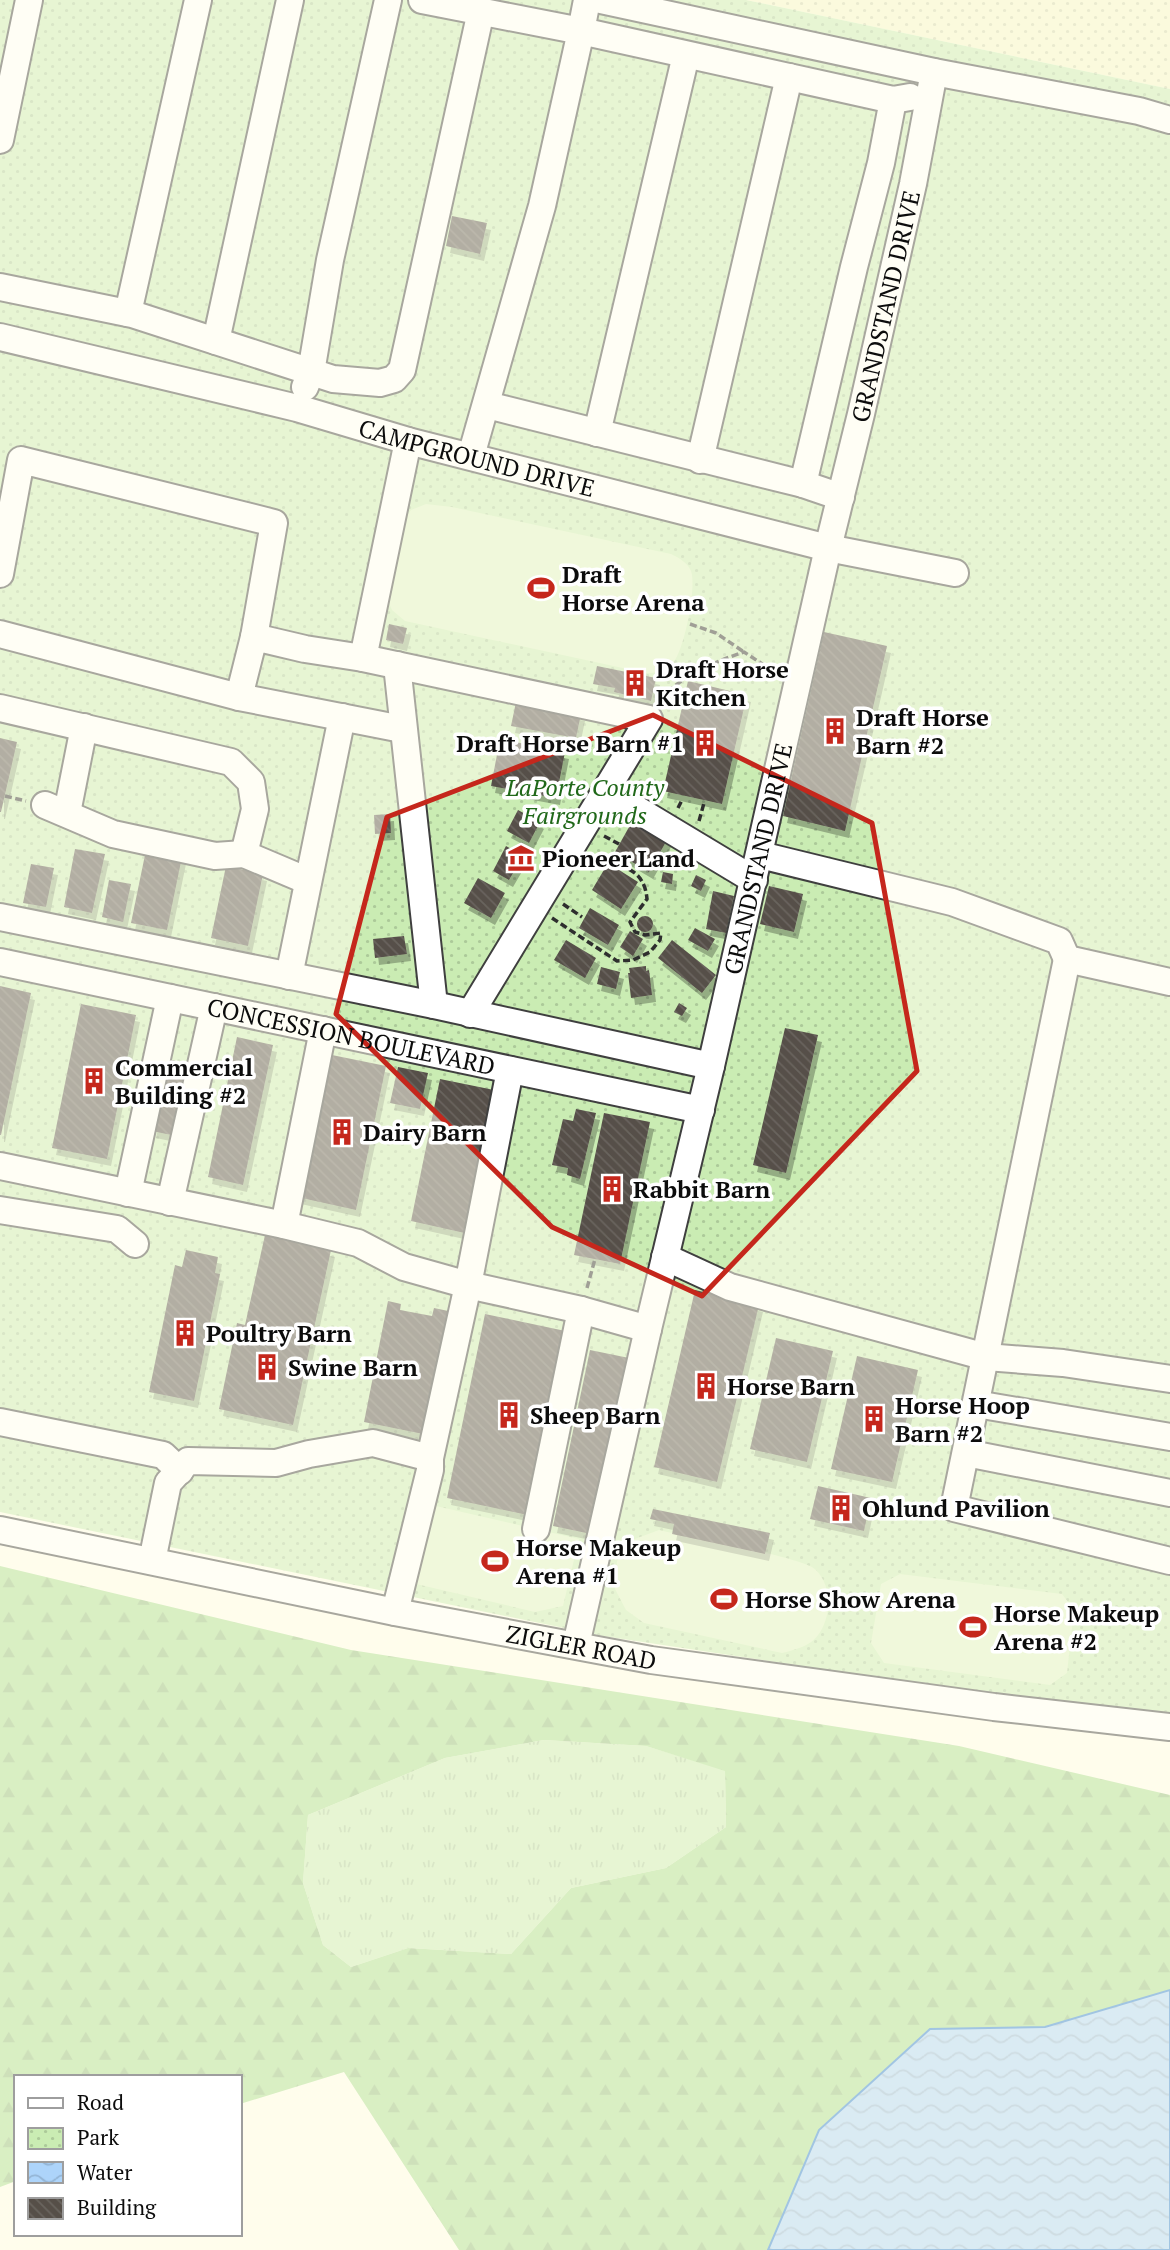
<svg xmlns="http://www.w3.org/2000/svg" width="1170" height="2250" font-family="'PT Serif',serif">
	<defs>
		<pattern id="farmland-dots" width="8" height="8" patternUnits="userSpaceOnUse" patternTransform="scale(1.75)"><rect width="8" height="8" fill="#f5f7ca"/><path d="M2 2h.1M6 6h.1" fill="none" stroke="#d1d3ac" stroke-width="1.8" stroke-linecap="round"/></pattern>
		<pattern id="grass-tufts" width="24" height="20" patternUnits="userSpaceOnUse" patternTransform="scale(1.75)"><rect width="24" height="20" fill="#caecb3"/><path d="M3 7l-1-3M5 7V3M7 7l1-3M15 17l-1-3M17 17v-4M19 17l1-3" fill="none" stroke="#acc999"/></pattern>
		<pattern id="forest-firs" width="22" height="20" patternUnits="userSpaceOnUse" patternTransform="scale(1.75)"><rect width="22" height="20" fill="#abdd91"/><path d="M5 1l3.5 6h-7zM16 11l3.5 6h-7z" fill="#92bc7c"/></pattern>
		<pattern id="park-dots" width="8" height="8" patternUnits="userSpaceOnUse" patternTransform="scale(1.75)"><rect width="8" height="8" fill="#caecb3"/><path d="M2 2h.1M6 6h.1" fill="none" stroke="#acc999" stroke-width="1.8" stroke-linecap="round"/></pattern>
		<pattern id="water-waves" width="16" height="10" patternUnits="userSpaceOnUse" patternTransform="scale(1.75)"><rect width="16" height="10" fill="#add4fa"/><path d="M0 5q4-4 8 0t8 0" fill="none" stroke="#94b5d5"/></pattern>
		<pattern id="building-back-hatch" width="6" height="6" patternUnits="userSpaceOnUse" patternTransform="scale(1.75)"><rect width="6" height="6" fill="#564f48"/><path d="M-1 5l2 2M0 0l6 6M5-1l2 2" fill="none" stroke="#69645e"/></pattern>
		<filter id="shadow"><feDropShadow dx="4" dy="7" stdDeviation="0" flood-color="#0004"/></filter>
	</defs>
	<rect width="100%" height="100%" fill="#fffdec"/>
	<path fill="url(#farmland-dots)" d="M746,0H1170V89Z"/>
	<path fill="url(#grass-tufts)" d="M544,1740L646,1746L725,1770L726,1827L666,1868L571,1888L511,1954L408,1948L351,1967L323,1945L303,1883L308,1815L445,1758Z"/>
	<path fill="url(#forest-firs)" fill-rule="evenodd" d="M0,1566L351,1650L959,1746L1170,1795V1990L1045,2027L930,2029L819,2130L768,2250H459L344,2072L240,2104V2077H16V2181L0,2187ZM544,1740L646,1746L725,1771L726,1827L666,1868L571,1888L511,1954L408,1948L351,1967L323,1945L303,1883L308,1815L445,1758Z"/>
	<path fill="url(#park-dots)" d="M0,0H746L1170,89V1715L994,1695L603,1636L0,1512Z"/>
	<path fill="#def2c5" d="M426,504L452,507L671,554C679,558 687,562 691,571C697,586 684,655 671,665C664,672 655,673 646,673L405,621L392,610L388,601L402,522L411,510Z
		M436,1506L579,1539L563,1606L535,1612L412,1583L419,1537Z
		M659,1530C685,1537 804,1557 816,1570C827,1581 831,1600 827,1615C820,1642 807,1647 782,1653L644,1623L626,1610L615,1589L617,1561L632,1540Z
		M900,1574L1062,1594L1074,1610L1067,1673L1050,1685L884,1663L871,1643L881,1584Z"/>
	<path fill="url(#water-waves)" stroke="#2f81d6" stroke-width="2" d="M1170,1990V2250H768L819,2130L930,2029L1045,2027Z"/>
	<path fill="url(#building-back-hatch)" filter="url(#shadow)" d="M452,216L487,223L480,254L446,246Z
		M389,624L407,628L403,644L386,640Z
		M824,632L887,646L845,831L783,816Z
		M597,666L656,678L651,701L614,692L615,688L593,684Z
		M688,681L747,695L722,804L663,791Z
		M516,702L581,714L576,738L511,726Z
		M0,738L17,742L1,812H0Z
		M500,739L565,752L556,798L491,786Z
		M518,810L540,822L529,843L507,831Z
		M390,814L391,833L375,834L374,815Z
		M633,820L667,840L649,872L615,852Z
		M506,846L523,856L509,880L493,871Z
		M75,849L105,854L92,913L64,907Z
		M146,850L182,857L167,930L131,923Z
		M608,863L638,882L621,909L592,890Z
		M31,864L54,868L46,907L23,903Z
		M226,866L263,874L248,946L211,938Z
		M663,872L673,874L672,884L661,882Z
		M696,875L706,880L701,891L691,886Z
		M478,878L505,893L491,918L464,903Z
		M109,880L131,884L123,922L102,917Z
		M769,886L803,894L794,932L760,924Z
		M713,891L734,896L726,933L706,929Z
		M590,908L619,925L608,945L579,928Z
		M637 924a8 8 0 1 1 16 0a8 8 0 1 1-16 0Z
		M695,928L715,939L708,951L688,940Z
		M630,931L643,939L633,956L620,947Z
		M404,936L407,954L375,958L373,939Z
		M566,940L596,958L585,978L554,960Z
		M672,940L716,975L702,993L658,958Z
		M646,966V971L649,970L652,995L631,998L628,973H630L629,968Z
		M601,967L620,972L616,989L597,984Z
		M0,986L31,993L1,1135H0Z
		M679,1003L687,1008L682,1016L674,1012Z
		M81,1004L136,1015L107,1159L52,1148Z
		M785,1028L818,1035L786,1173L753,1165Z
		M237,1037L273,1045L243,1185L208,1177Z
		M327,1054L386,1066L356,1210L297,1197Z
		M167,1059L191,1064L176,1136L152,1131Z
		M398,1067L428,1073L420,1109L390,1103Z
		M440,1079L499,1091L469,1234L411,1221Z
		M576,1109L596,1113L580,1179L567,1175L568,1168L552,1165L563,1119L573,1121Z
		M604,1113L650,1122L620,1264L574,1255Z
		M265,1235L331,1250L293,1425L219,1409L237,1323L245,1325Z
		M186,1250L218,1257L215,1273L220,1274L194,1401L149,1392L175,1265L182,1267Z
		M695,1290L759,1305L717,1482L654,1467Z
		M388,1301L401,1304L400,1310L432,1316L434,1308L453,1312L428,1435L364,1422Z
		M485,1314L570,1332L532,1516L447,1498Z
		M776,1338L833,1351L807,1462L750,1449Z
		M590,1350L629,1358L591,1534L553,1526Z
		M857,1356L918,1370L892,1482L831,1469Z
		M818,1486L871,1498L864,1531L810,1519Z
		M653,1509L770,1533L765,1554L672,1534L674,1524L650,1519Z"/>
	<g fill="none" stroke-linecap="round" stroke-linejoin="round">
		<defs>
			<g id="minor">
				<path d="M422,0L581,31L542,206L471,456"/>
				<path d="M587,0L581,31L893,100L910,97"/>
				<path d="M601,0L934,72L1139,111L1170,120"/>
				<path d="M0,140L29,0"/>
				<path d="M0,287L132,314L333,379L380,383L394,379L402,370L481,11"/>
				<path d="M128,313L198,0"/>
				<path id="s1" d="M0,337L297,408L408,441L828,548L955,573"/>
				<path d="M216,341L290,0"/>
				<path d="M305,387L311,372L330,260L388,0"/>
				<path d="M487,405L803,484L841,497"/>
				<path d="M597,433L686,55"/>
				<path d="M700,460L789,77"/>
				<path d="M803,484L854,267L881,163L893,100"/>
				<path d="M0,574L21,460L274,523L254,637"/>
				<path d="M0,634L239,697"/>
				<path d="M363,658L408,441"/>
				<path d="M397,665L434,1005"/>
				<path d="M0,708L231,762L251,782L255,809L244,854L308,881"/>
				<path d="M402,729L239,697L254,637L305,649L363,658L649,719L470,1014"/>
				<path d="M604,793L626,803L754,880"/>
				<path d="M45,805L113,834L215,856L244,854"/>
				<path d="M67,813L84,727"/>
				<path d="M760,855L952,902L1059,941L1067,959L1170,982"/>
				<path d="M0,917L434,1005L711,1066"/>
				<path d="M1067,959L954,1508L1170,1561"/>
				<path id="s2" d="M0,962L701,1110"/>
				<path d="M289,976L342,717"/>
				<path d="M0,1166L284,1225L358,1243L404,1267L468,1285L581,1310L648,1329"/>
				<path d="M128,1193L170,998"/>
				<path d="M170,1202L214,1007"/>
				<path d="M0,1210L117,1229L135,1244"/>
				<path d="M284,1225L323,1030"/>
				<path d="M665,1257L730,1287L986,1357L1063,1363L1170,1379"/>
				<path d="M976,1404L1170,1437"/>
				<path d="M0,1422L163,1455L180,1471"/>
				<path d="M966,1453L1170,1493"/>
				<path d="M430,1458L468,1285L510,1070"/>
				<path d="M536,1529L581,1310"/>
				<path id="s3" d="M0,1530L395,1612L651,1660L994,1707L1170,1727"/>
				<path d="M152,1561L168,1483L188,1461L276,1463L309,1454L373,1443L430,1458V1470L395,1612"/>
				<path id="s4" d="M576,1645L648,1329L711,1066L828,548L861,414L913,184L934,72"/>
			</g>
		</defs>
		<use href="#minor" stroke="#3f3f3f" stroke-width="30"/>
		<path stroke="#2e2e2e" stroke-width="3.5" stroke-dasharray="7 3.5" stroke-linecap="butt" d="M690,624L716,633L744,652
			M661,700C676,678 719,660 744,652L776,673
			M5,796L26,801
			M678,808L682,800
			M699,821L704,803
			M604,836L619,844
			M563,904L582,917
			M552,918L617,961L633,960L650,952L660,940L661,933L645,935L635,932L630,922L647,899C644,865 618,867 593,856
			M587,1288L595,1259"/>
		<use href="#minor" stroke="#fff" stroke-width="26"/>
	</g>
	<path d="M0 0H1170V2250H0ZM653,715L872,823L917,1071L702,1296L552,1227L336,1014L387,817Z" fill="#fffdec" fill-opacity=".55" fill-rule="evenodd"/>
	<path fill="none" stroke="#c5271c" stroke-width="5" stroke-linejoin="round" d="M653,715L872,823L917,1071L702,1296L552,1227L336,1014L387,817Z"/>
	<defs>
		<symbol id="stadium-bare" viewBox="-9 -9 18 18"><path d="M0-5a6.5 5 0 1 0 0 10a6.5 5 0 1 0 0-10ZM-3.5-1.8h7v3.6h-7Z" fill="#c5271c" stroke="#fff" stroke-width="2.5" paint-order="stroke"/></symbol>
		<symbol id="building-bare" viewBox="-9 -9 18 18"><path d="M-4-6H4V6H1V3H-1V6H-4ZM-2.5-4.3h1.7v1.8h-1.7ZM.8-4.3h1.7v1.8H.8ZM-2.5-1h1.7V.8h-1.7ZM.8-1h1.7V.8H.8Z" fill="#c5271c" stroke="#fff" stroke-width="2.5" paint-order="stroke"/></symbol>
		<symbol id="museum-bare" viewBox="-9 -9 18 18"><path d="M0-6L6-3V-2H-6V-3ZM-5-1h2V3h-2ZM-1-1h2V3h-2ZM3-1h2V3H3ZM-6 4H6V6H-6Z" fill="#c5271c" stroke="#fff" stroke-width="2.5" paint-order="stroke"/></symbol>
	</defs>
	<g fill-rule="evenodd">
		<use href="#stadium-bare" x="522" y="569" width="38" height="38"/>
		<use href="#building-bare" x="616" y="664" width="38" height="38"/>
		<use href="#building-bare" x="816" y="712" width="38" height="38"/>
		<use href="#building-bare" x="686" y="724" width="38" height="38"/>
		<use href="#museum-bare" x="502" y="839" width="38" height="38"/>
		<use href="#building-bare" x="75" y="1062" width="38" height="38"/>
		<use href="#building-bare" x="323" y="1113" width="38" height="38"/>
		<use href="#building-bare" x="593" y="1170" width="38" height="38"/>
		<use href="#building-bare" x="166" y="1314" width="38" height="38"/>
		<use href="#building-bare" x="248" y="1348" width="38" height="38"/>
		<use href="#building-bare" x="687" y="1367" width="38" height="38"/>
		<use href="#building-bare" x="490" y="1396" width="38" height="38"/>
		<use href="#building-bare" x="855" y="1400" width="38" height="38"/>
		<use href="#building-bare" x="822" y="1489" width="38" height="38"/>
		<use href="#stadium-bare" x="476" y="1542" width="38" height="38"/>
		<use href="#stadium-bare" x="705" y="1580" width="38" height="38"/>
		<use href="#stadium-bare" x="954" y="1608" width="38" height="38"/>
	</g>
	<g text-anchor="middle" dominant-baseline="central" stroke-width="7" stroke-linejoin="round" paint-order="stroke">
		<g font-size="24" fill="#0c0c0c" stroke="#fff">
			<text stroke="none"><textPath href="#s4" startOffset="1374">GRANDSTAND DRIVE</textPath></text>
			<text stroke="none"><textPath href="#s1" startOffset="492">CAMPGROUND DRIVE</textPath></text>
			<text stroke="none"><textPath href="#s4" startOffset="807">GRANDSTAND DRIVE</textPath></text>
			<text stroke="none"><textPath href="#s2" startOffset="359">CONCESSION BOULEVARD</textPath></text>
			<text stroke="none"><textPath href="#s3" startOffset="593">ZIGLER ROAD</textPath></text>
		</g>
		<g font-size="24" font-weight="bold" fill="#0c0c0c" stroke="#fff" text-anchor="start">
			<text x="562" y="574">Draft<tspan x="562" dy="28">Horse Arena</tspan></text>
			<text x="656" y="669">Draft Horse<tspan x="656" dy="28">Kitchen</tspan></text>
			<text x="856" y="717">Draft Horse<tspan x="856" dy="28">Barn #2</tspan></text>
			<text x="684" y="743" text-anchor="end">Draft Horse Barn #1</text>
			<text x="542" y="858">Pioneer Land</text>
			<text x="115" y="1067">Commercial<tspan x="115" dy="28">Building #2</tspan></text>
			<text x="363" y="1132">Dairy Barn</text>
			<text x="633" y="1189">Rabbit Barn</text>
			<text x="206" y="1333">Poultry Barn</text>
			<text x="288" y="1367">Swine Barn</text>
			<text x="727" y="1386">Horse Barn</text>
			<text x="895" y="1405">Horse Hoop<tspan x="895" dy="28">Barn #2</tspan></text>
			<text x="530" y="1415">Sheep Barn</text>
			<text x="862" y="1508">Ohlund Pavilion</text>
			<text x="516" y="1547">Horse Makeup<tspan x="516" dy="28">Arena #1</tspan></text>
			<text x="745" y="1599">Horse Show Arena</text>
			<text x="994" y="1613">Horse Makeup<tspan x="994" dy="28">Arena #2</tspan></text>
		</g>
		<g font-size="24" font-style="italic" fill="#206819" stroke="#fff">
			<text x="585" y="787">LaPorte County<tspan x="585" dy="28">Fairgrounds</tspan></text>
		</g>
	</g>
	<rect x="14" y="2075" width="228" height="161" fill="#ffffff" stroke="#9e9e9e" stroke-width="2"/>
	<rect x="28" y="2098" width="35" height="10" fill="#ffffff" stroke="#9e9e9e" stroke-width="2"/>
	<text x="77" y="2110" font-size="21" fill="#0c0c0c">Road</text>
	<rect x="28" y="2128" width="35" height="21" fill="url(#park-dots)" stroke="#9e9e9e" stroke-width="2"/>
	<text x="77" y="2145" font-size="21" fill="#0c0c0c">Park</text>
	<rect x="28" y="2162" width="35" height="21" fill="url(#water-waves)" stroke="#9e9e9e" stroke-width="2"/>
	<text x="77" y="2180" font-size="21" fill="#0c0c0c">Water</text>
	<rect x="28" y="2198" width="35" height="21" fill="url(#building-back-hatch)" stroke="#9e9e9e" stroke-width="2"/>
	<text x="77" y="2215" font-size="21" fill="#0c0c0c">Building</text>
</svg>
